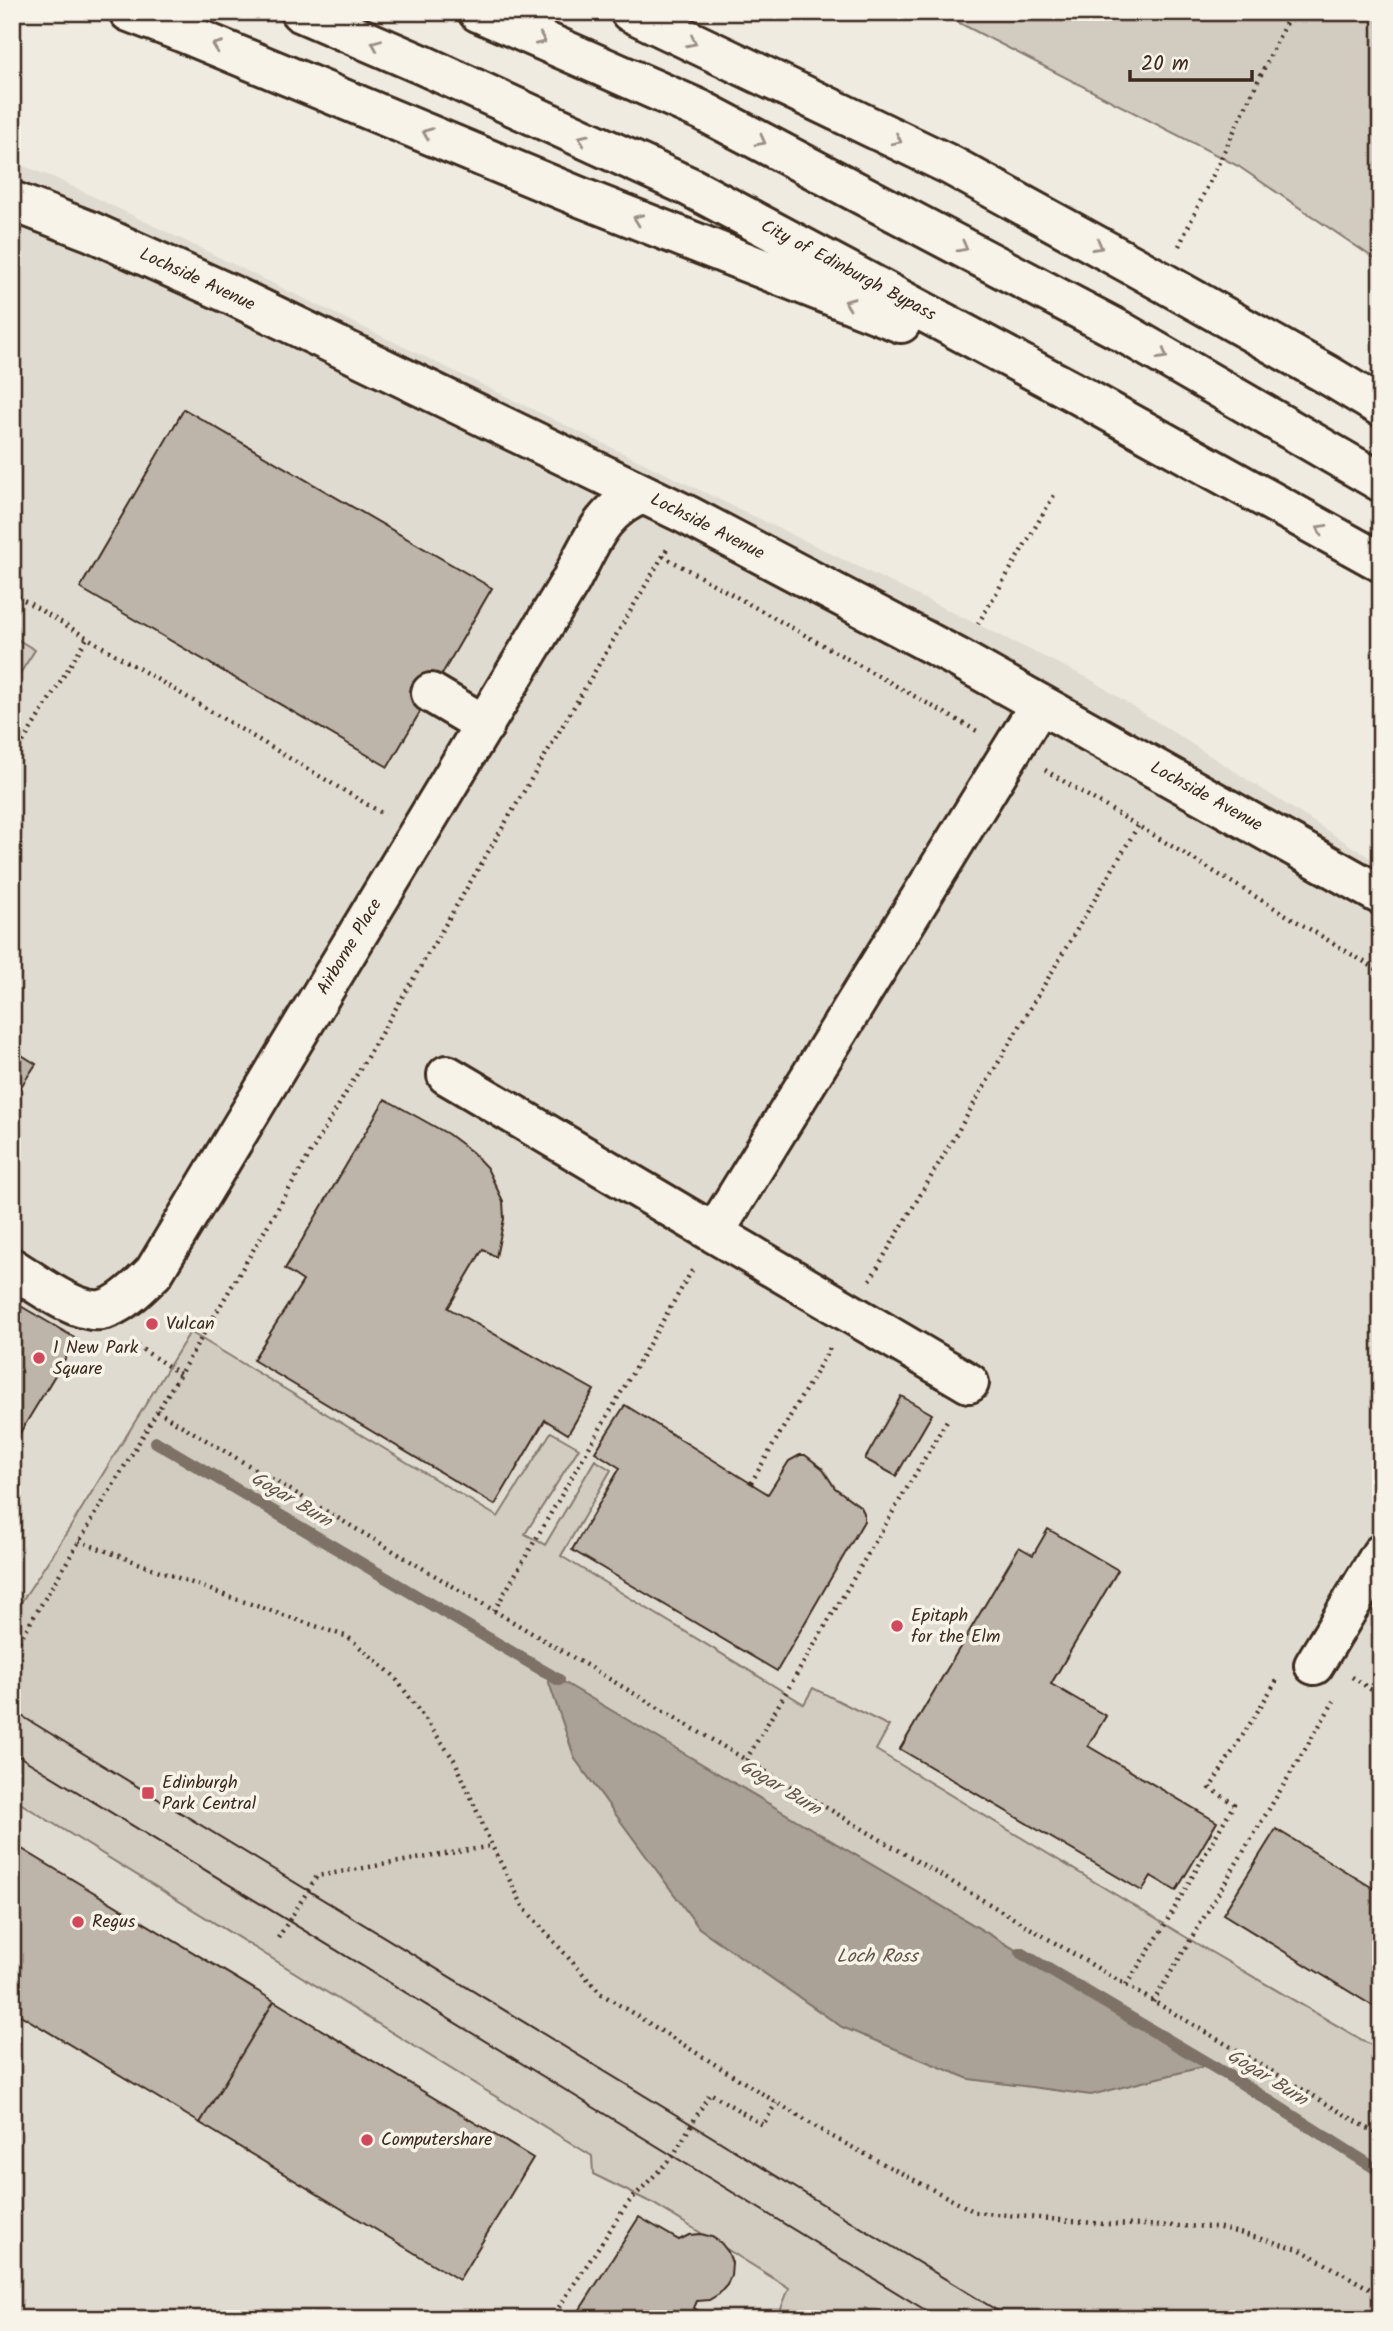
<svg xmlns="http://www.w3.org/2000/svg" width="1393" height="2331" font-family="Kalam,sans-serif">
	<rect width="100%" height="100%" fill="#efebe0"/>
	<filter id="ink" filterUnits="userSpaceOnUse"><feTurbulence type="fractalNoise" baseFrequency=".0143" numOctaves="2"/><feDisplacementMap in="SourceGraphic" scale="14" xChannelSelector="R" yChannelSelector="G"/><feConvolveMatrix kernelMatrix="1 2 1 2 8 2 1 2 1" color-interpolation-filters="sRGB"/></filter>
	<g filter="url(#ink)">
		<path fill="#e0dbd0" d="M12,162L53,177L1090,679L1381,865V2319H12Z"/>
		<path fill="#d1cbc0" stroke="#867a6f" stroke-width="2" d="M938,12H1381V263L1238,166Z
			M12,636L35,650L12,686Z
			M190,1332L498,1517L551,1432L579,1448L525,1534L545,1545L595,1460L611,1470L561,1556L804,1704L813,1688L889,1726L876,1750L1204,1948L1381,2051V2319H882L865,2308L857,2319H777L789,2288L654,2204L593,2174L592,2156L12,1798V1616L71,1526Z"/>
		<path fill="#aaa296" stroke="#7e7266" stroke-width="2" d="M545,1671L1210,2065L1091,2095L969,2079L842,2027L699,1928L575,1759Z"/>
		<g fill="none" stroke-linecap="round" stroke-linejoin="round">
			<path stroke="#7e7266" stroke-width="12" d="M156,1442L559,1680
				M1021,1953L1241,2083L1381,2172"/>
		</g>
		<path fill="#bdb5aa" stroke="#3b2a1e" stroke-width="2" d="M184,409L492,588L388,767L80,588Z
			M12,1049L36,1064L12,1100Z
			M385,1099L448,1134L472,1152L487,1168L503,1201L504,1219L496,1257L483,1249L448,1308L594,1390L568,1434L545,1420L495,1505L253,1360L303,1281L285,1269Z
			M12,1301L77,1339L12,1446Z
			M901,1396L932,1414L896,1476L865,1459Z
			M625,1405L768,1494L789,1461L800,1455H805L822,1468L835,1488L861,1507L864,1513V1521L777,1671L572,1550L620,1468L595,1452Z
			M1048,1529L1118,1570L1051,1684L1106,1716L1088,1746L1217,1822L1176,1891L1151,1876L1142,1891L900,1749L1019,1547L1033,1555Z
			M1276,1829L1381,1893V2011L1223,1914Z
			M12,1843L274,2001L200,2123L12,2010Z
			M274,2001L533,2158L459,2280L200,2123Z
			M639,2217L679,2240L689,2235L701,2234L712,2237L721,2243L728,2252L732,2263L731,2275L727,2285L719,2294L709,2300L697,2301L694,2308L712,2319H574Z"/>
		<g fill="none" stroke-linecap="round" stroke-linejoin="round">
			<defs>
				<path id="minor" d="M12,201L90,231L234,296L687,515L958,658L1381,895
					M431,693L485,725
					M447,1075L714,1233L1040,704
					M714,1233L969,1383
					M12,1268C35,1282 74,1313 101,1310C120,1307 141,1285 154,1272L570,582C590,545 601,509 643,494
					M1314,1665L1381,1554"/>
				<path id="major" d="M129,12L184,33L580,197L901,323
					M300,12L423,65L690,187L1072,391L1381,562
					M478,12L701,110L1119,330L1381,482
					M630,12L950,165L1134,266L1328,375L1381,407"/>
			</defs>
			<use href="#minor" stroke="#3b2a1e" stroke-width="44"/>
			<use href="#major" stroke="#3b2a1e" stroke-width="44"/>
			<path stroke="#3b2a1e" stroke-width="4.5" stroke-dasharray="2 5" stroke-linecap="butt" d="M1179,246L1291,12
				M663,556L977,731
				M12,593L385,815
				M978,624L1056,492
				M12,760L87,638
				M1045,770L1381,972
				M870,1280L1138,826
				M131,1342L180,1374
				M157,1411L1381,2136
				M751,1483L830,1348
				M79,1541L227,1596L348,1637L394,1676L455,1761L492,1846L524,1908L600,1993L829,2135L975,2212L1104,2224L1217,2227L1299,2249L1381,2295
				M494,1611L694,1267
				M12,1653L180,1374L667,549
				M1352,1677L1381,1696
				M746,1760L949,1417
				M278,1938L317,1876L492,1846
				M1126,1985L1159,1935L1234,1804L1210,1788L1277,1680
				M1153,2002L1334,1701
				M551,2319L628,2203L673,2156L710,2093L763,2125L776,2103"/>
			<use href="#minor" stroke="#f7f3e8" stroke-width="38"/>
			<use href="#major" stroke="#f7f3e8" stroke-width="38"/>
			<path stroke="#3b2a1e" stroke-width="2" d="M12,1710L1011,2319
				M12,1752L940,2319"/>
		</g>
		<defs><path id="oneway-chevron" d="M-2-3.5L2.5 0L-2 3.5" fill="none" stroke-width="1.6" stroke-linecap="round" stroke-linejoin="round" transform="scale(1.75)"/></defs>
		<g stroke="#998e83">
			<use href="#oneway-chevron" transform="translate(541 40) rotate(24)"/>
			<use href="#oneway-chevron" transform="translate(692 42) rotate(26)"/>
			<use href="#oneway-chevron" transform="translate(376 44) rotate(-157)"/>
			<use href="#oneway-chevron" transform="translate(217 46) rotate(-158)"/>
			<use href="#oneway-chevron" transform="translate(427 133) rotate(-158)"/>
			<use href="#oneway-chevron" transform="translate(583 139) rotate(-156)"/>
			<use href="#oneway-chevron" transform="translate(897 140) rotate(26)"/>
			<use href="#oneway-chevron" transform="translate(761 141) rotate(28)"/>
			<use href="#oneway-chevron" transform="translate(638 219) rotate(-159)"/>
			<use href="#oneway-chevron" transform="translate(1098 246) rotate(29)"/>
			<use href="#oneway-chevron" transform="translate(963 247) rotate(28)"/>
			<use href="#oneway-chevron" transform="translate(849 303) rotate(-159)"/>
			<use href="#oneway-chevron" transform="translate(1163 355) rotate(30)"/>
			<use href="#oneway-chevron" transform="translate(1321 529) rotate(-151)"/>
		</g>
	</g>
	<g fill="#d1495b" stroke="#f7f3e8" stroke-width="2.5">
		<circle cx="152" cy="1324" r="7"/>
		<circle cx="39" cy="1358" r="7"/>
		<circle cx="897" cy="1626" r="7"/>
		<rect x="141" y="1786" width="14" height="14" rx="3.5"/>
		<circle cx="78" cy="1922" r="7"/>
		<circle cx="367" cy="2140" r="7"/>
	</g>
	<g text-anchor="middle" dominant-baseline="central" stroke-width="7" stroke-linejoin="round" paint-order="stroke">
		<g font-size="18" fill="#3b2a1e" stroke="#f7f3e8">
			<text transform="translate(848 271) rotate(28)">City of Edinburgh Bypass</text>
			<text transform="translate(197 280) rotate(25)">Lochside Avenue</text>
			<text transform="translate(707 527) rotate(27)">Lochside Avenue</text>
			<text transform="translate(1206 797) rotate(29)">Lochside Avenue</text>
			<text transform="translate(350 947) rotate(-59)">Airborne Place</text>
		</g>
		<g font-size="18" fill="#3b2a1e" stroke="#f7f3e8" text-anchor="start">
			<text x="166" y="1324">Vulcan</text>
			<text x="53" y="1348">1 New Park<tspan x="53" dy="21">Square</tspan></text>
			<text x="911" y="1616">Epitaph<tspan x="911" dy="21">for the Elm</tspan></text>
			<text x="162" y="1783">Edinburgh<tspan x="162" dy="21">Park Central</tspan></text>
			<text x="92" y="1922">Regus</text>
			<text x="381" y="2140">Computershare</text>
		</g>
		<g font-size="19" font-style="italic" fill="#625448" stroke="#f7f3e8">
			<text transform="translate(291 1500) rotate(31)">Gogar Burn</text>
			<text transform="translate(780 1788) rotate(31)">Gogar Burn</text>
			<text x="877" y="1957">Loch Ross</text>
			<text transform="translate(1267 2078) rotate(32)">Gogar Burn</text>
		</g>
	</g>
	<rect width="1393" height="2331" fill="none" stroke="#f7f3e8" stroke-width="42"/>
	<rect x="21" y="21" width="1351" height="2289" fill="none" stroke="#3b2a1e" stroke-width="2.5" filter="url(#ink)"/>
	<path d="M1130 70v10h122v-10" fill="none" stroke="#3b2a1e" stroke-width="3.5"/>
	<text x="1141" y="70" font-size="21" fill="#3b2a1e" stroke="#f7f3e8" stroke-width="5" paint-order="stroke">20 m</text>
</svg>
